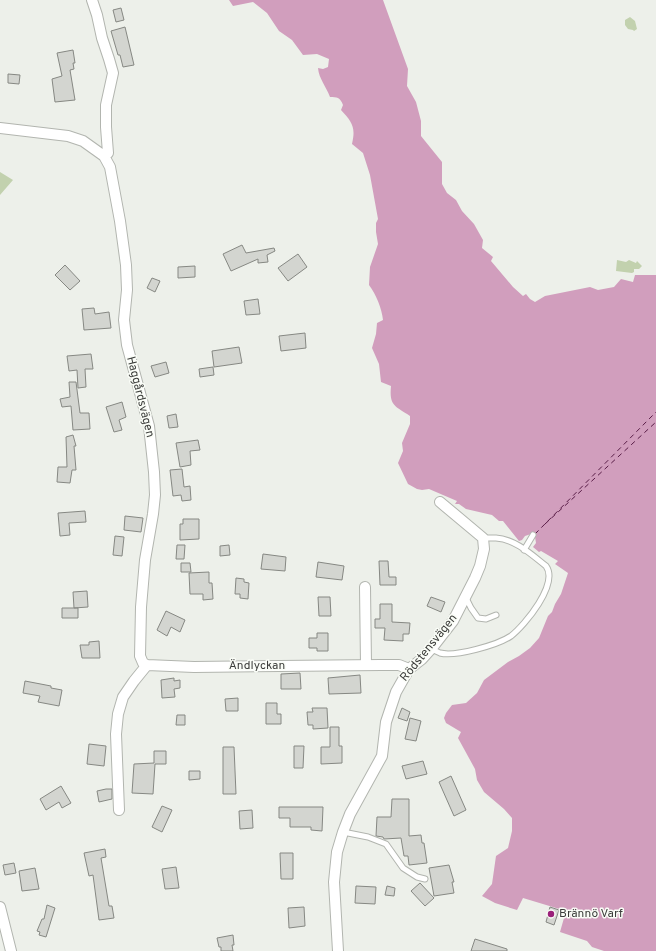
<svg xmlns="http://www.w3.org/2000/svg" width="656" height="951" font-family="Overpass,sans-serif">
	<rect width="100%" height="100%" fill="#edf0ea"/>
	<path fill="#c2d1ae" d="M630,17L635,21L637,29L634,31L633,30L628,29L625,25V20Z
		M0,172L13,180L0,195Z
		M617,260L626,262L629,260L636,263L637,261L642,266L639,269H634V272L632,273L616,271Z"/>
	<path fill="#d19ebd" d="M229,0H383L408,69L407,86L416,102L421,121V136L442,162V184L447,193L456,200L462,211L474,224L483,240L482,248L493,257L491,261L513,287L523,296L526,294L530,299L535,302L545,296L590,287L598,290L614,287L621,279L633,282L635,275H656V951H604L592,947L587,941L560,932L566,911L523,898L517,910L495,903L482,896L492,884L496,856L508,848L512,831V818L504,809L484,792L477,780L475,769L458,738L461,732L446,723L444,718L446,713L452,705L466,703L477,693L484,680L508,662L519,656L530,648L539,638L548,616L552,612L555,604L561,594L568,573L555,564L558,561L541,551L539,552L533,547L536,543L535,537L531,534L525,536L522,540L519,541L503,521H499L492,515L466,509L459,504H455L457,501L429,489L422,490L417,489L408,484L398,463L403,451L402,443L410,424V416C395,406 389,406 391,386L381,382L379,364L372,348L376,334L377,323L383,320C382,309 376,294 369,285L370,267L378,244L376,232V223L378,219L370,175L363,153L352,144C356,127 352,122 341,110L343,105C340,97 337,97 330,97C326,86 319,79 318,68L323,69L328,67L329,59L317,54L303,55L292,40L279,31L267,13L253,2L233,6Z"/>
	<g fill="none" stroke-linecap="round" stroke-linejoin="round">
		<path stroke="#591d47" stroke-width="1" stroke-dasharray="5 4" stroke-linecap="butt" d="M545,524L656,422
			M535,534L656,412"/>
	</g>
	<path fill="#d3d5d0" stroke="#868883" d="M121,8L124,20L116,22L113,10Z
		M125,27L134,65L123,67L120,55H118L111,31Z
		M73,50L75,63H73L74,69L70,70L75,100L55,102L52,79L62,76L57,53Z
		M8,74L20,75L19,84L8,83Z
		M242,245L246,253L274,248L275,251L267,255L268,262L258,263V259L231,271L223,254Z
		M298,254L307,267L288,281L278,268Z
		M65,265L80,281L70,290L55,275Z
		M195,266V277L178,278V267Z
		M152,278L160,281L155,292L147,288Z
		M258,299L260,314L246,315L244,301Z
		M94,308L95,314L109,312L111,328L84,330L82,309Z
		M305,333L306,348L281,351L279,336Z
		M239,347L242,363L214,367L212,351Z
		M91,354L93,369H85L86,387L78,388L77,370L69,371L67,356Z
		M166,362L169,373L155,377L151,366Z
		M213,367L214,375L200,377L199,369Z
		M69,382H76L80,413H89L90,429L73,430L71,406L62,407L60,399L70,397Z
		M122,402L126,417L119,420L122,430L114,432L106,407Z
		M176,414L178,427L169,428L167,416Z
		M73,435L76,446H74L76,470H72L70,483L57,482L58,467H67L66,437Z
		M198,440L200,450L190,451L191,465L180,467L176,443Z
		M182,469L184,487L190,486L191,500L182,501L181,495L173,496L170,470Z
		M85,511L86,522L69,523L70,535L60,536L58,513Z
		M125,516L143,518L141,532L124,530Z
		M183,519H199V539L180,540V524H183Z
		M115,536L124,537L122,556L113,555Z
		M177,545H185L184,559H176Z
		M229,545L230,555L220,556V546Z
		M263,554L286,557L285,571L261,569Z
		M379,561H388L389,577H396V585H380Z
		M318,562L344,566L342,580L316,577Z
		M181,563H190L191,572H181Z
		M209,572V583H212L213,599L203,600V594H190L189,573Z
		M236,578L244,579V582L249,583L248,599L240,598V594H235Z
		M87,591L88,607L74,608L73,592Z
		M318,597H330L331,616H319Z
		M431,597L445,602L441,612L427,606Z
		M380,604H392V622L410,623L409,634H403V641L384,640L385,628H375V619H380Z
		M62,608H78V618H62Z
		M166,611L185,620L180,632L171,627L167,636L157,630Z
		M317,633H328V651H317V648H309V638H317Z
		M99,641L100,658H82L80,645H89V642Z
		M300,673L301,689H281V674Z
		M360,675L361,693L329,694L328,678Z
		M174,678V681L180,680V688L174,689L175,697L162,698L161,680Z
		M25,681L51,686V688L62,690L59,706L38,702L40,696L23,693Z
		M238,698V711H226L225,699Z
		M266,703H277V714H281V724H266Z
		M312,708H327L328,728L313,729V725H308L307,712H313Z
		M402,708L410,712L407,721L398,718Z
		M177,715H185V725H176Z
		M410,718L421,721L416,741L405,739Z
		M330,727H339V746H342V763L321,764V747H330Z
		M89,744L106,746L104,766L87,764Z
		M294,746H304L303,768H294Z
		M223,747H234L236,794H223Z
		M154,751H166V764H155L153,794L132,793L134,764L154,763Z
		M423,761L427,774L406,779L402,766Z
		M189,771H200V779L189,780Z
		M451,776L466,810L454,816L439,782Z
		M61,786L71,803L62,808L59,802L46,810L40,799Z
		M106,789H112V799L99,802L97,791Z
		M392,799H409V836L421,835L422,843H424L427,863L409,865L408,856H404L401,838L384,839L383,837L376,836L377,817H391Z
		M162,806L172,810L162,832L152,827Z
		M279,807H323L322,831L311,830V827H290V818H279Z
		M252,810L253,828L240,829L239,811Z
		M105,849L106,857L101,858L109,906H112L114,918L99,920L93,875L89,876L84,853Z
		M280,853H293V879H281Z
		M14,863L16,873L5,875L3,865Z
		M449,865L454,882H452L454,893L434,896L429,868Z
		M176,867L179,888L165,889L162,869Z
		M35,868L39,889L22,891L19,871Z
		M420,883L434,898L425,906L411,891Z
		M356,886L376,887L375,904L355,903Z
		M387,886L395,888L394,896L385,895Z
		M47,905L55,908L46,937L39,935L40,932L37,931L42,919H44Z
		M304,907L305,926L289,928L288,908Z
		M550,907L559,910L554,925L546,922Z
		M233,935L234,945H232L233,951H221V947H219L217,938Z
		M475,939L507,949V951H471Z"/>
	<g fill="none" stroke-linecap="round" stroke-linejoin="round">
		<defs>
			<path id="service" d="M524,550L533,535
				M466,598L471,608L478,618L486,619L496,615
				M432,648C434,650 437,652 440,653C455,657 498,645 511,636C525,625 559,584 546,566C532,555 515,539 496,538C492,538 488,538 483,538
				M343,832L368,837L386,844L403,868L417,877L425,879"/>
			<path id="minor" d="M92,0L97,15L102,38L109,59L113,73L106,105V127L108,153
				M0,128L68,136L83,141L104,156L110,167L120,221L126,265L127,290L124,320L127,345L149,426L154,472L155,495L153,514L145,560L141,607L140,656L143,663L147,665L134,681L123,697L118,714L116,734L119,810
				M365,587L366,665
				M147,665L194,667L381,665H399L409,669
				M0,907L11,951
				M338,951L334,882L337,852L343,832L350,814L382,756L386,722L396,692L409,669L422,659L432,648L453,621L475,578L480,566L484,549L483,538L440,502"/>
		</defs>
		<use href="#service" stroke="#b2b5af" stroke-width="7"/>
		<use href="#minor" stroke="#b2b5af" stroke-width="12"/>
		<use href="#service" stroke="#fff" stroke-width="5"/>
		<use href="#minor" stroke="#fff" stroke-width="10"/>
	</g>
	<circle fill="#9a2079" stroke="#fafdf7" stroke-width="1.5" cx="551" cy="914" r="4"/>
	<g text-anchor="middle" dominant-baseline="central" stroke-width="3" stroke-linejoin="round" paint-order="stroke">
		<g font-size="12" fill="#3c3d3b" stroke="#fafdf7">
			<text transform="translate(140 397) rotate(76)">Haggårdsvägen</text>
			<text transform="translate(429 648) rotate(-51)">Rödstensvägen</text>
			<text x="257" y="666">Ändlyckan</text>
		</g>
		<g font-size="12" fill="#3c3d3b" stroke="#fafdf7" text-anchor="start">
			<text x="559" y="914">Brännö Varf</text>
		</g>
	</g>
</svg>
